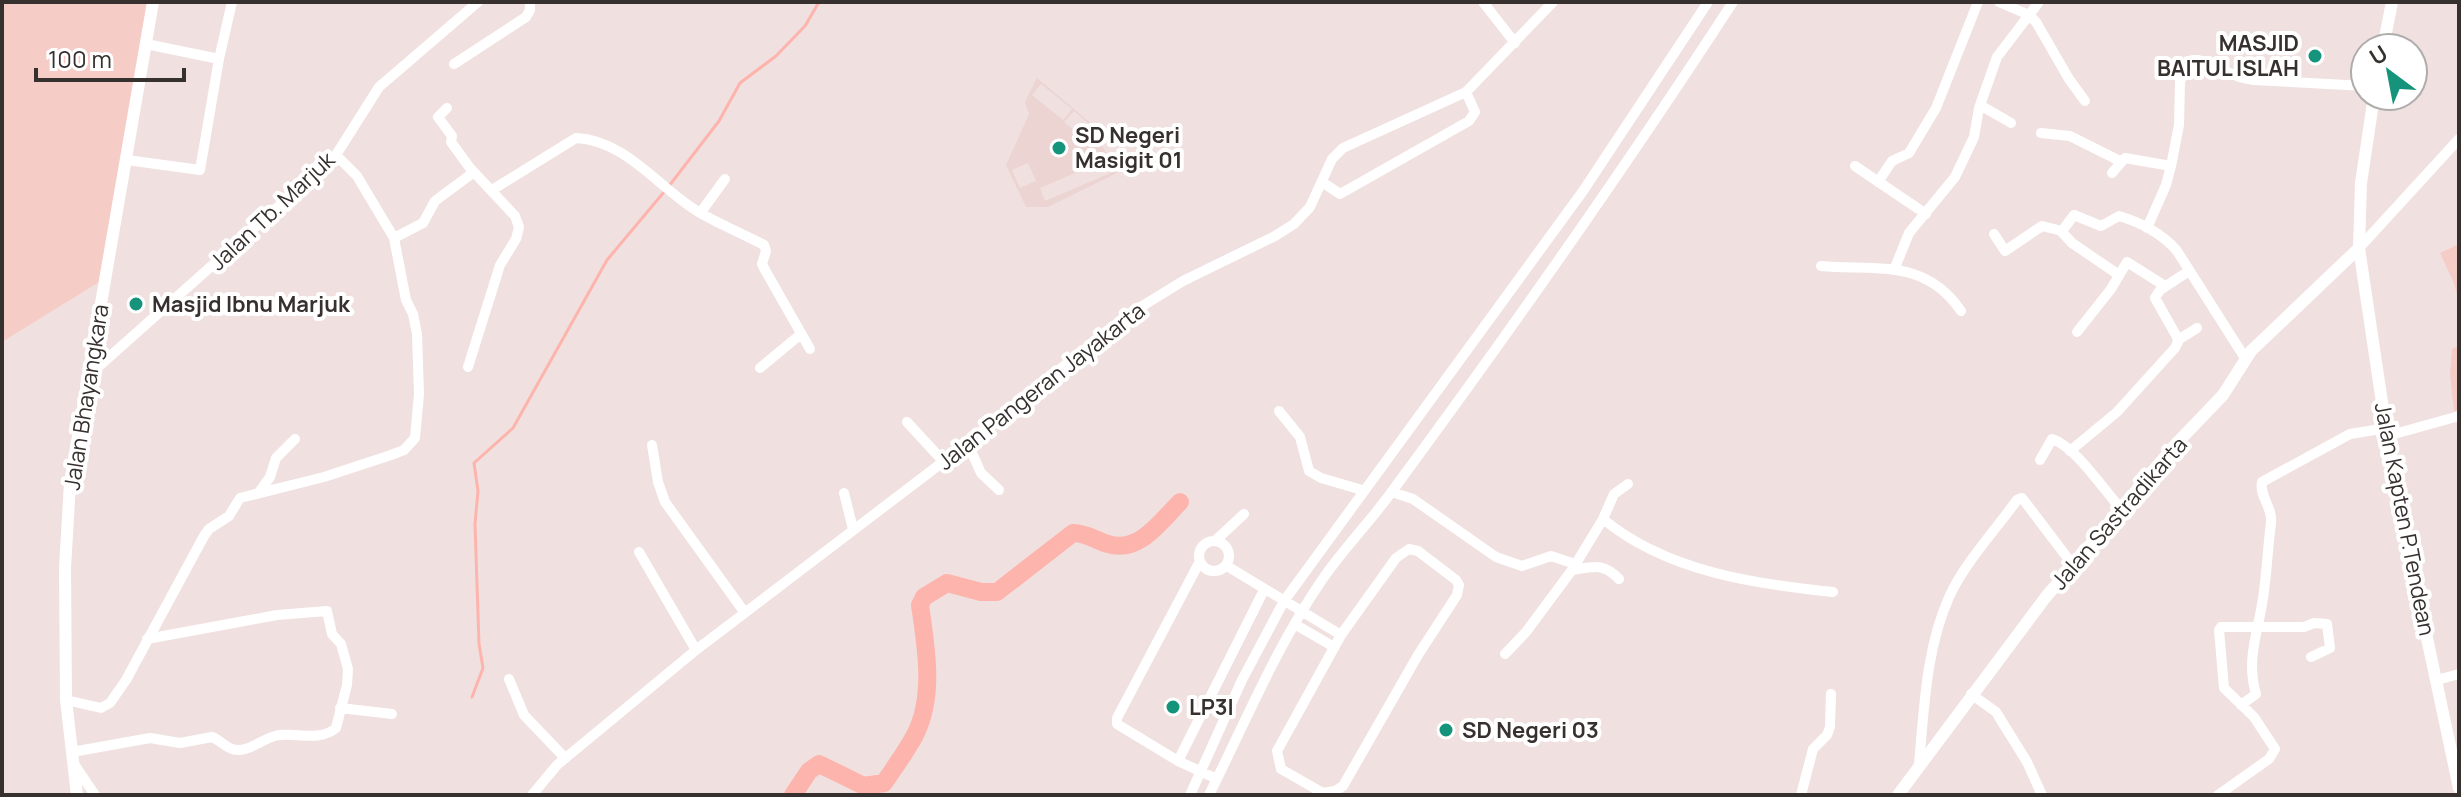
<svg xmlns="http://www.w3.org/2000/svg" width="2461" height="797" font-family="Manrope,sans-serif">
	<rect width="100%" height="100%" fill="#f0e1e0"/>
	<path fill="#ebd4d1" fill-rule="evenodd" d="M1037,78L1099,130L1100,142L1117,173L1048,207H1026L1006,165L1029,114L1025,102ZM1041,84L1072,109L1063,120L1032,95ZM1074,111L1097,131L1088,142L1064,122ZM1108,159L1113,172L1045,201L1040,188ZM1028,163L1036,181L1020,188L1012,170Z"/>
	<path fill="#f6ccc7" d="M2,2H148L104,279L2,342Z
		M2459,244V302L2454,283L2440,253Z
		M2459,346V409L2454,411L2450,375L2452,349Z"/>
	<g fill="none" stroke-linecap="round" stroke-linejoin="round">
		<path stroke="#fdb4ad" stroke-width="3" d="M669,186L719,121L740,83L776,56L805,26L819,2
			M472,697L483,668L479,644L475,524L478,491L474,463L513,428L607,260L664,192"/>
		<path stroke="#fdb4ad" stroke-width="18" d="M793,795L809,771L819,764L864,786L884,783C894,768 906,752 915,735C935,696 926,647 920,605L924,597L947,583L981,592H997L1073,533C1087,533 1094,540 1108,544C1139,554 1161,521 1180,502"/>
		<path stroke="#fff" stroke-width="10" d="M1483,2L1515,43
			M1999,2L2029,15L2036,22L2069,79L2085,101
			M219,59L232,2
			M454,64L526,17L530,10V2
			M1980,105L2011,123
			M447,108L438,117L452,136L451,142L470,168L515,216L519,227L516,239L500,265L468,367
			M2041,133L2070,136L2120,161
			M127,160L200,170L219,59L146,44
			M1855,166L1926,214
			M2112,173L2125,158L2171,166L2179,125L2180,81L2192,60H2199L2239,77L2254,80L2365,86
			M1322,182L1340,194L1469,121L1475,112L1466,92
			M1878,182L1892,161L1909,153L1936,108L1978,2
			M492,190L576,138C625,140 658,187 697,211C718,224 742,233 764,245L766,251L762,264L765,270L810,349
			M701,212L725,179
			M2147,228L2166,185L2171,166
			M2061,231L2072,243L2119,275
			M1994,234L2005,251L2042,226L2062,231L2074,215L2101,226L2119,216C2140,222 2163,234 2177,251L2245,358
			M394,238L423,223L435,201L474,172
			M2359,248L2459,139
			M1821,266C1877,271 1925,258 1961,311
			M1894,270L1909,233L1955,177L1974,137L1979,108L1997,57L2039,2
			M2077,332L2111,289L2127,262L2165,286
			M2178,340L2197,328
			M760,368L801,334
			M88,376L336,155L379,87L478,2
			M1279,411L1300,437L1309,471L1321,478L1362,490
			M907,422L943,461
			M2387,436L2459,416
			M967,442L981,473L999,490
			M652,445L658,482L665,502L745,613
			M2070,451L2117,412L2175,348L2178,342L2177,337L2155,298L2160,290L2189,271
			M2040,460L2052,439C2075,446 2104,490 2121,509
			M260,491L270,477L276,458L295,439
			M1392,492L1413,499L1496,557L1522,566L1551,556L1575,564
			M844,493L853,529
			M1603,519C1666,571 1753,584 1833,592
			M1216,540L1244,514
			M1199 556a15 15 0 1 1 30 0a15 15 0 1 1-30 0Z
			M1409,549L1418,551L1456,580L1459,585L1457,595L1418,655L1343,786L1335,791L1323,793L1281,769L1277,751L1341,635L1396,558Z
			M639,552L696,650
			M1199,563L1117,718V724L1178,761L1217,779
			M1227,566L1341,635
			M1572,570C1592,567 1603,562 1619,579
			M1296,625L1334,647
			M1505,654L1526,632L1572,570L1603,519L1614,494L1628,484
			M509,679L524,715L565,758
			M2437,680L2459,674
			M1971,694L1996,712L2027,762L2042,795
			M66,700L101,708L110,703L126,680L204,536L209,529L229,516L240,498L324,477L391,455L404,450L415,438L419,394L417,334L413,314L406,300L394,238L357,176L336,155
			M2241,705L2256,694C2245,658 2260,627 2264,591C2267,568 2268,546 2271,523C2273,508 2259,496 2262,482L2350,434L2387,428
			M340,708L392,714
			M72,752L150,738L180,743L212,737C222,741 228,751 240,750C252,749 263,739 275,736C293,731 318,743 336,728L347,685L348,669L341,644L332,634L327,611L277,615L147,639
			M1178,761L1264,590
			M74,764L95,795
			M1919,765C1924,709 1926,647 1950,595C1964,564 1997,528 2017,500L2022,498L2073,565
			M532,795L557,765L696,650L935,468L1131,313L1183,281L1275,236L1294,224L1310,207L1332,159L1343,148L1466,92L1553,2
			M1190,795L1242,680L1284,601L1583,191L1708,2
			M1209,795C1245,723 1276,647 1322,580C1343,549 1371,521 1393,490C1511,330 1625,168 1733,2
			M1801,795L1813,749L1827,735L1830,727L1831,694
			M2218,795L2269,759L2275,749L2254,717L2224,688L2219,630L2221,627H2304L2314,623L2327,624L2330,648L2311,657"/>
		<path stroke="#fff" stroke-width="12" d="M2383,48L2392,2
			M2374,96L2361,183L2359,248L2387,436L2411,563L2459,788
			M77,795L66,700L65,568L70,483L153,2
			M1898,795L2045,598L2176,444L2223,395L2251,351L2359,248"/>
	</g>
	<g fill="#15937b" stroke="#fff" stroke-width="3">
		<circle cx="2315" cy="56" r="8"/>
		<circle cx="1059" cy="148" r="8"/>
		<circle cx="136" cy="304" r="8"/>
		<circle cx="1173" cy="707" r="8"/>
		<circle cx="1446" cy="730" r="8"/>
	</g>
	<g text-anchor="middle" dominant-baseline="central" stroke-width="8" stroke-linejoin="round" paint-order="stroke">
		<g font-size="22" font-weight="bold" fill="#36302f" stroke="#fff" text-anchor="start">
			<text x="2299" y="43" text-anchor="end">MASJID<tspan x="2299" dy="25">BAITUL ISLAH</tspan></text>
			<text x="1075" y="135">SD Negeri<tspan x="1075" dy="25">Masigit 01</tspan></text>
			<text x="152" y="304">Masjid Ibnu Marjuk</text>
			<text x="1189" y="707">LP3I</text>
			<text x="1462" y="730">SD Negeri 03</text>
		</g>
		<g font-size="22" fill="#36302f" stroke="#fff">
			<text transform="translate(272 211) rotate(-43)">Jalan Tb. Marjuk</text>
			<text transform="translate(1041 386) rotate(-38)">Jalan Pangeran Jayakarta</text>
			<text transform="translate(86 397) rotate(-81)">Jalan Bhayangkara</text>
			<text transform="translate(2119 513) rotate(-49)">Jalan Sastradikarta</text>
			<text transform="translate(2405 519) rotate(79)">Jalan Kapten P.Tendean</text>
		</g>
	</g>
	<rect width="2461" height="797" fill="none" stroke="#36302f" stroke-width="8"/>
	<g transform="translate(2389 72) rotate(328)"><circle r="38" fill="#ffffff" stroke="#afacac" stroke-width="2"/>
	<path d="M0-6L14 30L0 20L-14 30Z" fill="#15937b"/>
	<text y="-12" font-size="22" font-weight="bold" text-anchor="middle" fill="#36302f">U</text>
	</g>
	<path d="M36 68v12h148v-12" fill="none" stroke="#36302f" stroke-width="4"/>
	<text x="48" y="68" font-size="24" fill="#36302f" stroke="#ffffff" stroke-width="6" paint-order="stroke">100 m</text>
</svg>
